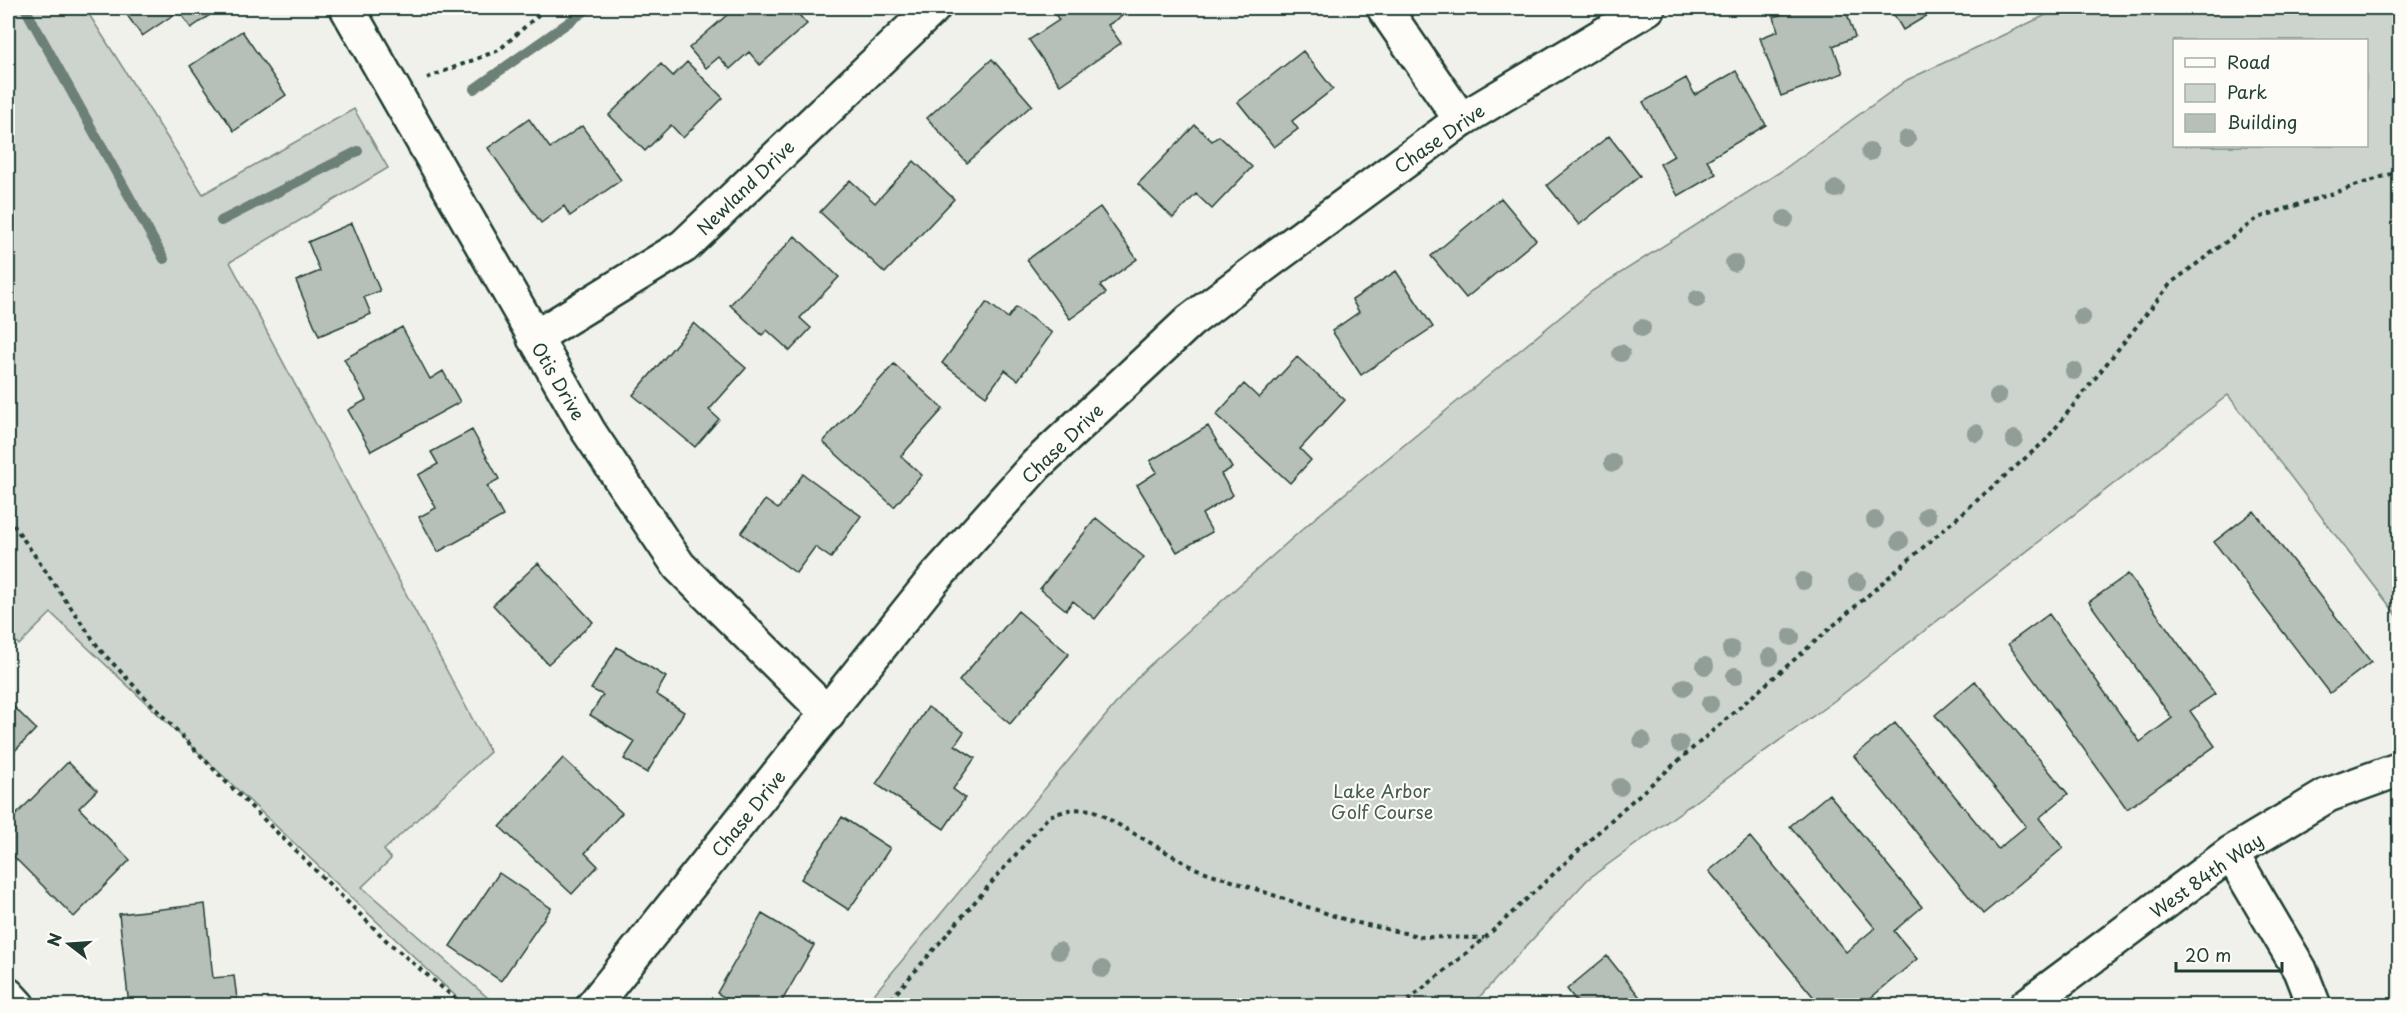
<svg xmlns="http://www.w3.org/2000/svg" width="2407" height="1013" font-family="'Playpen Sans',sans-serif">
	<rect width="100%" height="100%" fill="#f0f1eb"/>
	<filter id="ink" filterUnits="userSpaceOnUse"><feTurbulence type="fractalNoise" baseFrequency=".0167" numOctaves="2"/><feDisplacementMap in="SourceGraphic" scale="12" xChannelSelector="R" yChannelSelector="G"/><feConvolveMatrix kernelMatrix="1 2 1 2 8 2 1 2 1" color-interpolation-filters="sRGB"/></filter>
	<g filter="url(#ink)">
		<path fill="#cdd3cd" stroke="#768880" stroke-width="1.5" fill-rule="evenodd" d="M8,8H85L203,194L354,109L388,168L230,262L490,752L384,850L391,859L362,887L496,1005H465L51,613L19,645L8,633Z
			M2061,8H2399V618L2228,395L1834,701L1588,879L1472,1005H865L1142,672L1315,518L1592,291L1780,172L1907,80ZM2174,40H2366V146H2174Z"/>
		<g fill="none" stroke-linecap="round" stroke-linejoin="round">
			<path stroke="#6c8077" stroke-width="10" d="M25,8L164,259
				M474,89L589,8
				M221,221L358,151"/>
		</g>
		<path fill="#b6bfb8" stroke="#1f3d34" stroke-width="1.5" d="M122,8H220L191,28L179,11L142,36Z
			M735,8H793L807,24L760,65L749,52L730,69L719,57L706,68L689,48Z
			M1051,8H1116L1122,16L1108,25L1121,43L1060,85L1029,40L1059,20Z
			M1800,8H1845L1855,37L1833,46L1843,73L1781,96L1760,38L1778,31L1774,17Z
			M1890,8H1940L1903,30Z
			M242,31L286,95L234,131L190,66Z
			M1303,51L1333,89L1292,121L1298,129L1274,147L1238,102Z
			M992,59L1032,105L967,163L927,118Z
			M687,62L723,98L683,138L671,125L645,151L609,115L661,64L673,76Z
			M1736,71L1766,125L1707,160L1716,174L1678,196L1660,164L1674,156L1643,102L1686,78L1695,95Z
			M529,119L550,148L582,126L621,180L570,216L564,206L541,223L488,148Z
			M1195,125L1212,141L1219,136L1252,167L1212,209L1196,194L1173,218L1138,184Z
			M1609,136L1640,176L1579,225L1547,185Z
			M914,161L954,199L885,273L820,212L850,180L875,203Z
			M1501,198L1536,240L1466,298L1431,256Z
			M1100,207L1137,259L1100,286L1106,293L1070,319L1027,260Z
			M352,223L380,291L364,297L371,314L319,336L296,281L320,271L308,242Z
			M795,236L839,277L800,318L811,328L790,351L767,330L762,335L730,305Z
			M1396,271L1433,327L1361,375L1332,331L1359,312L1352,300Z
			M987,302L1008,318L1016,307L1052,333L1018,380L1005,370L986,396L942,363Z
			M694,323L746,368L709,410L719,419L695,447L633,395Z
			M402,327L430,379L443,371L460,402L371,451L348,410L366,400L344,359Z
			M1297,357L1345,400L1300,449L1311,460L1290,483L1216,415L1244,384L1259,398Z
			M894,364L943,409L901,456L922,475L894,507L823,442Z
			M1208,426L1232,468L1221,474L1233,495L1202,514L1212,532L1177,552L1137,485L1157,472L1150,461Z
			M472,430L499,479L487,486L503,516L438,552L419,517L436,508L418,475L438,464L431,452Z
			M803,474L861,516L831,558L815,547L796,573L741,533L765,500L778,509Z
			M2254,511L2371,662L2330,693L2214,542Z
			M1096,518L1144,557L1095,619L1073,601L1066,610L1040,589Z
			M538,563L593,622L548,664L493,605Z
			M2128,574L2215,694L2190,711L2215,746L2127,809L2008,644L2049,614L2140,742L2172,718L2089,602Z
			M1018,611L1069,654L1010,724L959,681Z
			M617,647L666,677L656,694L684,712L647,773L624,759L635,742L590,715L603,695L591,689Z
			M1975,681L2068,794L2039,818L2063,848L1983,914L1854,756L1895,723L1998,849L2026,826L1935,715Z
			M10,703L36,729L8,758V705Z
			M928,707L964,732L955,745L975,758L953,789L965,798L944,829L876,784Z
			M563,758L622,813L585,853L598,866L572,894L500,827Z
			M68,762L97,790L79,808L130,860L74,917L8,851V823Z
			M1829,794L1922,907L1894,931L1917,959L1861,1006H1821L1709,871L1750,837L1846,952L1875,928L1790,826Z
			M842,817L890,848L849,910L801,879Z
			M499,873L551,908L501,981L450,946Z
			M205,904L213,978L234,976L238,1006H129L119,914Z
			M762,914L814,945L779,1006H739L717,993Z
			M1607,956L1647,1006H1580L1567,989Z"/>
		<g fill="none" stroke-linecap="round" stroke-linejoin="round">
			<defs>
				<path id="street" d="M347,8L589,432L679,566L828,714
					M1384,8L1461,120
					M534,338L684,246L933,8
					M2231,853L2300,970L2314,1006
					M2026,1006L2231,853L2328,795L2400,769"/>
				<path id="secondary" d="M8,995L18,1006
					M593,1006L934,579L1036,465L1190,321L1268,262L1461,120L1648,8"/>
			</defs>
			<use href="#street" stroke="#1f3d34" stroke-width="38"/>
			<use href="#secondary" stroke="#1f3d34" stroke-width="38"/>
			<path stroke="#1f3d34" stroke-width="4" stroke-dasharray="4.5 4.5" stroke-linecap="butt" d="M427,78L499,50L546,8
				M8,517L101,651L223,779L388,942L464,1006
				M885,1006L1049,816L1072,809L1093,810L1194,868L1349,921L1423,937L1484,938
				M1401,1006L1485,938L1623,809L2045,441L2171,283L2258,218L2400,171"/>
			<use href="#street" stroke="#fdfcf7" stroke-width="33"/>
			<use href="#secondary" stroke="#fdfcf7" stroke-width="33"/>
		</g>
		<g fill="#909e97">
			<circle cx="1907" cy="139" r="9"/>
			<circle cx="1870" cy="152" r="9"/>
			<circle cx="1836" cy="189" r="9"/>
			<circle cx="1785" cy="219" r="9"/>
			<circle cx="1734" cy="263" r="9"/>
			<circle cx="1697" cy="299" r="9"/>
			<circle cx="2082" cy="317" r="9"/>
			<circle cx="1642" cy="328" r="9"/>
			<circle cx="1621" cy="353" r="9"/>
			<circle cx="2074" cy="371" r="9"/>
			<circle cx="1998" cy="396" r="9"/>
			<circle cx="1976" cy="433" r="9"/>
			<circle cx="2014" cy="439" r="9"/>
			<circle cx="1613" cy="463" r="9"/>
			<circle cx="1927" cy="516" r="9"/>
			<circle cx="1875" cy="520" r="9"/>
			<circle cx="1900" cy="541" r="9"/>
			<circle cx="1803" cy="581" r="9"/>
			<circle cx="1857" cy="582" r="9"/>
			<circle cx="1791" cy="637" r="9"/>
			<circle cx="1731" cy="649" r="9"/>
			<circle cx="1770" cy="657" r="9"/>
			<circle cx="1705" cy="666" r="9"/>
			<circle cx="1735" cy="676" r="9"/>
			<circle cx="1684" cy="687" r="9"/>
			<circle cx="1710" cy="704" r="9"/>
			<circle cx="1642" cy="740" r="9"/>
			<circle cx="1680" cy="744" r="9"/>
			<circle cx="1620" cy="787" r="9"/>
			<circle cx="1059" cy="951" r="9"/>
			<circle cx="1102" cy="969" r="9"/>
		</g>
	</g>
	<g text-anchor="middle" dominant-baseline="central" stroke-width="4.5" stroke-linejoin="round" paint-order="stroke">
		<g font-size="18" fill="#1f3d34" stroke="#fdfcf7">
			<text transform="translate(1439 138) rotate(-35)">Chase Drive</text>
			<text transform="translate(745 187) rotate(-44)">Newland Drive</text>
			<text transform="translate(559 381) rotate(60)">Otis Drive</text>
			<text transform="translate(1062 443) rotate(-44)">Chase Drive</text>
			<text transform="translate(748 813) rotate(-51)">Chase Drive</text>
			<text transform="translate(2206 875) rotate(-35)">West 84th Way</text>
		</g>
		<g font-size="18" fill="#425b53" stroke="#fdfcf7">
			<text x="1382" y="790">Lake Arbor<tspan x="1382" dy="21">Golf Course</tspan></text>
		</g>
	</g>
	<rect width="2407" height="1013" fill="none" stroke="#fdfcf7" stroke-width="30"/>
	<rect x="15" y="15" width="2377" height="983" fill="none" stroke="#1f3d34" stroke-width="2" filter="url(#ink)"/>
	<rect x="2173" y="39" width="195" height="108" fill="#fdfcf7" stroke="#a4b0a9" stroke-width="1.5"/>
	<rect x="2185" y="58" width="30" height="9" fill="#fdfcf7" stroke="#a4b0a9" stroke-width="1.5"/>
	<text x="2227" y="69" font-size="18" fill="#1f3d34">Road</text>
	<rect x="2185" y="84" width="30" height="18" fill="#cdd3cd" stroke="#a4b0a9" stroke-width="1.5"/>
	<text x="2227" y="99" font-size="18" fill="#1f3d34">Park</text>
	<rect x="2185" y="114" width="30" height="18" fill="#b6bfb8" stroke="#a4b0a9" stroke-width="1.5"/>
	<text x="2227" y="129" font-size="18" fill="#1f3d34">Building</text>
	<g transform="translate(69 944) rotate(287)" stroke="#fdfcf7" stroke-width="4.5" paint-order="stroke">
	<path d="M0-4.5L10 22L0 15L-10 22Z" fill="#1f3d34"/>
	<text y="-9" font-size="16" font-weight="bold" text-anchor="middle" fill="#1f3d34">N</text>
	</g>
	<path d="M2176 962v9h106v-9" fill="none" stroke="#1f3d34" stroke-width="3"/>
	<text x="2185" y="962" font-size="18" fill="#1f3d34" stroke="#fdfcf7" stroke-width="4.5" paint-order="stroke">20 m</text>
</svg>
